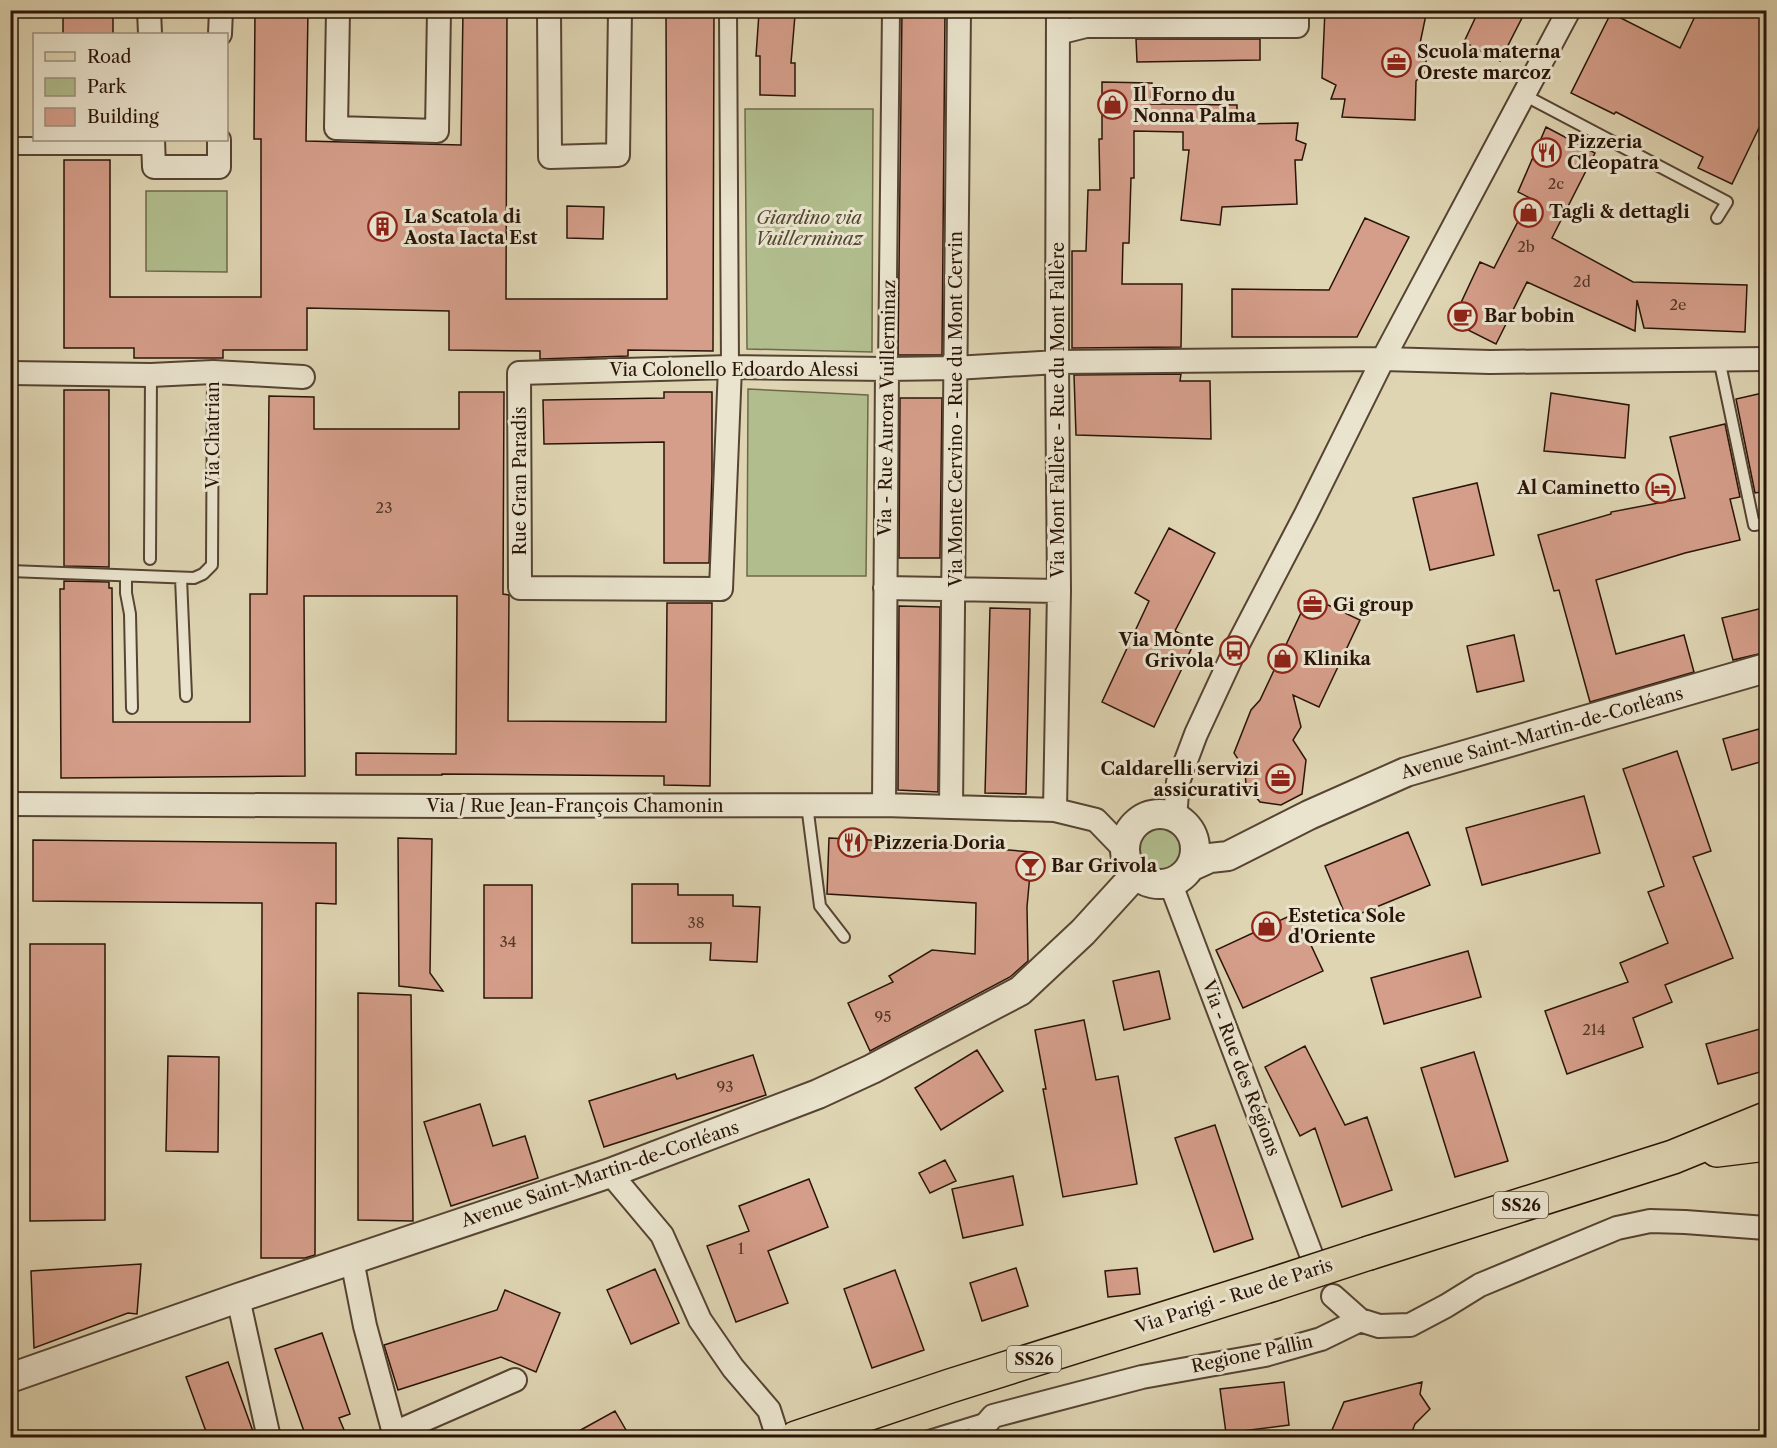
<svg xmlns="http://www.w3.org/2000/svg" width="1777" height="1448" font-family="'Libre Caslon Text',serif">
	<rect width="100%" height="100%" fill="#dfd5b3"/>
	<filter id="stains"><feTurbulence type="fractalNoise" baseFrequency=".00333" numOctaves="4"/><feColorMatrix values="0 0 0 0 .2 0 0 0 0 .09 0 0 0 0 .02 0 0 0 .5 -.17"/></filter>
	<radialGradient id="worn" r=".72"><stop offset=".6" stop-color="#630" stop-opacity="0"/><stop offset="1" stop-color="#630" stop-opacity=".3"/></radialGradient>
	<path fill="#b1bd8d" stroke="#6d684a" stroke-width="1.5" d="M745,109H873L872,352L747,349Z
		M146,191H227V272L146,271Z
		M748,389L868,395L866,576H747Z
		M1135 849a24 24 0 1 1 48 0a24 24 0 1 1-48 0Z"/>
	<path fill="#d59e8a" stroke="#291408" stroke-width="1.5" d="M63,10H113V34H63Z
		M255,10H308L306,141L461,145L463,10H507L506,299H667L666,10H714L713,351L628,350V356L540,359V351L449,350V311L307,308V350H223V358H134V348H64V160H110V297H261V139H254Z
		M902,10H945L942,355H898Z
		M1325,10H1427L1418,53L1426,58V71L1416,81L1415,120L1342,117L1345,99H1331L1336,85L1322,78Z
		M1479,10H1526L1500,61L1464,42Z
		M1698,10H1767V111L1732,184L1698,168L1703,157L1616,112L1614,114L1571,93L1611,13L1680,48Z
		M759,13L795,15L791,63H795V96L760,95V56H756Z
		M1136,39H1260V60L1137,62Z
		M1102,82L1152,83L1151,104L1237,105V124L1298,123L1296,140L1306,144L1302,160H1295L1297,204L1222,207L1220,225L1181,220L1189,150H1183V132L1134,131V178H1131L1129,243H1123L1122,284H1182L1181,347L1072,348V251H1086L1088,190H1100L1099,139H1102Z
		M1546,127L1595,153L1552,238L1633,282L1747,285L1745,332L1644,328L1637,300L1635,331L1527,282L1496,344L1452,322L1480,262L1494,268L1530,198L1518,192Z
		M567,206L604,207L603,239L567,238Z
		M1365,218L1409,237L1357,337H1232V289L1329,290Z
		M1181,374L1180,381H1210L1211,439L1076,435L1074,375Z
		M64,390H109V567L64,566Z
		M459,392H504L503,594L509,595L508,721L666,722L667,603H712L710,786L664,785V776L442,774V775H356V753L456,754L457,596H304L305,776L61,778L60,589H64V581L109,582V588H112L113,722H250V594H267L269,396L314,397V429H459Z
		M664,392H712V475L709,563H664V442L544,444L543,400L664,398Z
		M1767,392V491L1755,493L1736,399Z
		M1551,393L1629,405L1625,458L1544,451Z
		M900,398H942L940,558H899Z
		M1725,424L1740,497L1730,499L1740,540L1685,553L1596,580L1616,654L1684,635L1694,672L1590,702L1559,590L1554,591L1538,535L1611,514V512L1685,498L1670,437Z
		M1477,483L1494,555L1430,570L1413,498Z
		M1169,528L1215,553L1175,631L1195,641L1154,727L1102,702L1149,601L1135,593Z
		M1309,596L1360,620L1319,707L1293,695L1301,727L1293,740L1306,760L1302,794L1281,805L1260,802L1246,785L1245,770L1234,753L1251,710L1260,700Z
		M899,606L940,607L938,792L898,790Z
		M1767,607V652L1733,660L1722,618Z
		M990,608L1030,609L1026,794L985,793Z
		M1514,635L1524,681L1477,692L1467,646Z
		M1759,729L1767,760L1732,770L1723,739Z
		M1677,751L1711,851L1693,857L1733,958L1665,985L1672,1002L1633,1018L1643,1047L1567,1074L1545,1011L1628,982L1620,963L1668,943L1648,892L1664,886L1623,769Z
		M1584,796L1600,853L1482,885L1466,828Z
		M1408,832L1430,885L1347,919L1325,866Z
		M398,838L432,839L430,973L443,991L399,986Z
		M829,838L909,842L1032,852L1027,907L1028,961L1010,977L870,1051L848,1003L893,982L889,976L932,950L975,954L976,903L827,894Z
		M33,840L336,843V904L316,903L315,1255L305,1258H261L262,903L33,901Z
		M632,884H678V895H733V906L760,907L757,962L710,960L711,943H632Z
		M484,885H532V998H484Z
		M1296,913L1323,971L1243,1008L1216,950Z
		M30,944H105V1220L30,1221Z
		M1468,951L1481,997L1384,1024L1371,978Z
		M1159,971L1170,1019L1124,1030L1113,981Z
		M358,993L411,995L413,1221L358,1220Z
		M1084,1020L1096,1080L1118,1076L1137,1184L1063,1197L1043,1089H1046L1035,1030Z
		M1767,1027V1070L1718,1084L1706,1044Z
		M1305,1046L1345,1125L1367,1117L1392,1190L1342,1207L1315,1128L1300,1136L1265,1067Z
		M977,1050L1003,1091L941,1130L915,1088Z
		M1474,1052L1508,1161L1455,1177L1421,1068Z
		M753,1055L766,1095L604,1147L589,1101L675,1074L677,1079Z
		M168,1056L219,1057L218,1152L166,1151Z
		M480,1104L493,1146L525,1136L538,1178L451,1206L424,1122Z
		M1215,1125L1253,1239L1214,1252L1175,1138Z
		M945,1160L956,1181L930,1193L919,1173Z
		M1013,1176L1023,1225L963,1238L952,1189Z
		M809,1179L828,1227L768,1251L788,1303L736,1322L707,1246L749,1231L739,1206Z
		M141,1264L137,1314L128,1313L34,1348L31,1271Z
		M1016,1268L1028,1306L982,1321L970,1283Z
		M1137,1268L1140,1294L1108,1297L1105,1271Z
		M655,1269L679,1323L631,1344L607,1290Z
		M895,1270L924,1350L872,1368L844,1289Z
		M505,1290L560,1313L536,1372L501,1357L398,1390L384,1345L497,1310Z
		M322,1333L350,1414L339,1418L347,1437H306L275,1349Z
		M228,1362L255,1437H208L186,1377Z
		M1284,1382L1289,1425L1226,1433L1220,1389Z
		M1422,1382L1420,1394L1430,1409L1415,1424L1410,1437H1329L1344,1402Z
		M615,1411L630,1437H568Z"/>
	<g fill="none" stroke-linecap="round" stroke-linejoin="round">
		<defs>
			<path id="service" d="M1524,95L1727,202L1717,218
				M1766,156L1765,158H1766
				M1719,359L1754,525L1766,523
				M150,559L151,375
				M10,571L194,578L203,574L212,565L213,372
				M126,576V593L130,614L132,708
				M181,578L186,696
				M807,805L820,906L844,937
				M922,1438L984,1419"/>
			<path id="pedestrian" d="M728,10L730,367
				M10,146H153
				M887,369L891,10"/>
			<path id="minor" d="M149,10L150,34
				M338,10L336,128L437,131L439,10
				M549,10L550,157L618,155L620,10
				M1058,33L1086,26H1297V10
				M220,34L221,10
				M153,140L154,167H219V140
				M730,367L721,589L520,588L519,373L730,367L887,369L955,368L1057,362L1383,359L1490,362L1766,359
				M10,373L151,375L213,372L303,377
				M885,588L1059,591
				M10,804L446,806L884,805L1055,810L1096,820L1125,850
				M884,805L887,369
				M951,807L959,10
				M1055,810L1059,591L1057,362L1058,10
				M1175,817L1178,782L1196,734L1235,650L1306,514L1383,359L1569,10
				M1170,882L1311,1254
				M610,1173L662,1235L700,1320L733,1368L769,1410L778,1438
				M352,1260L365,1326L394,1433L515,1380
				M1333,1296L1360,1320
				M238,1298L269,1438
				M979,1438L980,1431L993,1416L1142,1377L1265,1355L1321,1339L1360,1320L1379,1326L1410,1325L1446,1306L1480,1285L1617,1228L1650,1221L1685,1222L1766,1228"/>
			<path id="tertiary" d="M1125 849a35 35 0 1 1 70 0a35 35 0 1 1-70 0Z
				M1190,867L1210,858L1228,856L1309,815L1406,772L1766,668
				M10,1378L238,1298L610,1173L818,1094L872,1069L1020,991L1083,932L1136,874"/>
			<path id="primary" d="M1717,1150L1766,1144
				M1369,1253L1673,1157L1766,1119
				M796,1438L950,1386L1274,1284"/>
		</defs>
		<use href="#service" stroke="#564433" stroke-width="14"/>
		<use href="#pedestrian" stroke="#564433" stroke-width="20"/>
		<use href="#minor" stroke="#564433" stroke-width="26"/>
		<use href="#tertiary" stroke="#564433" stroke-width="32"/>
		<use href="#primary" stroke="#291408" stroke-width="36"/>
		<use href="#service" stroke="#eae4ce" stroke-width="10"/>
		<use href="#pedestrian" stroke="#eae4ce" stroke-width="16"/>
		<use href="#minor" stroke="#eae4ce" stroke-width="22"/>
		<use href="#tertiary" stroke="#eae4ce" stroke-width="28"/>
		<use href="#primary" stroke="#dfd5b3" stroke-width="33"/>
		<defs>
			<path id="primary-bridge" d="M1274,1284L1369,1253"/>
		</defs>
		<use href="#primary-bridge" stroke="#291408" stroke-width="36" stroke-linecap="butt"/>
		<use href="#primary-bridge" stroke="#dfd5b3" stroke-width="33"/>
	</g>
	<defs>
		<symbol id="office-ring" viewBox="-11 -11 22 22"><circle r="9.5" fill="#eae4ce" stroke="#8f2418" stroke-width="1.5"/><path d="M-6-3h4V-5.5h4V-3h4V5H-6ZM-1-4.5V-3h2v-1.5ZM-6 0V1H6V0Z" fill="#8f2418"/></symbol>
		<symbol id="shop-ring" viewBox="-11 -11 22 22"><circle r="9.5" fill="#eae4ce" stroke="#8f2418" stroke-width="1.5"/><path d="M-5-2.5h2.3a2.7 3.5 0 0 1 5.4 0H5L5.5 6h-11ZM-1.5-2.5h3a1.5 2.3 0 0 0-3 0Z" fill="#8f2418"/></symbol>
		<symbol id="restaurant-ring" viewBox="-11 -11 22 22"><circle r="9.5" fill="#eae4ce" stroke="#8f2418" stroke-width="1.5"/><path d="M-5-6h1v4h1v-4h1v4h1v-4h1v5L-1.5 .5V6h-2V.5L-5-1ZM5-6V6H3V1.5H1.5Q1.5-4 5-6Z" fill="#8f2418"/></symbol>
		<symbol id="building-ring" viewBox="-11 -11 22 22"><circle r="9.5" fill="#eae4ce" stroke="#8f2418" stroke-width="1.5"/><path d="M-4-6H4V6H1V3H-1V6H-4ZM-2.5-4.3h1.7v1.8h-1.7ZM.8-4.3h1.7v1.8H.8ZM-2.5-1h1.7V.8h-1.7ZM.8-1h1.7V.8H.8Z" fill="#8f2418"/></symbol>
		<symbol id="cafe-ring" viewBox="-11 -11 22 22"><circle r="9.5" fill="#eae4ce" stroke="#8f2418" stroke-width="1.5"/><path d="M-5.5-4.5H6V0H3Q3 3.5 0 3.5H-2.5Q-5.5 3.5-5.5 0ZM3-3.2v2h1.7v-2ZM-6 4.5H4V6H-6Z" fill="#8f2418"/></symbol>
		<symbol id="hotel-ring" viewBox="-11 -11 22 22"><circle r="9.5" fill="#eae4ce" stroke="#8f2418" stroke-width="1.5"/><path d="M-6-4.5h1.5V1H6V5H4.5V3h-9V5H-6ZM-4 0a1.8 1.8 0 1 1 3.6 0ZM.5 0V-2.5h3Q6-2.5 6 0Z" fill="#8f2418"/></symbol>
		<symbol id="bus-ring" viewBox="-11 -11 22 22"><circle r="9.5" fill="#eae4ce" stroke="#8f2418" stroke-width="1.5"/><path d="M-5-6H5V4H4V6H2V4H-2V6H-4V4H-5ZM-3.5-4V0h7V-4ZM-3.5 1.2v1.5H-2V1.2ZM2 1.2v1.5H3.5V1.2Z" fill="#8f2418"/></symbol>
		<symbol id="bar-ring" viewBox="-11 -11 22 22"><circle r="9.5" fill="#eae4ce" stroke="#8f2418" stroke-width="1.5"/><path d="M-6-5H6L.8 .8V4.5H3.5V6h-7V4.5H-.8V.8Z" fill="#8f2418"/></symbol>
	</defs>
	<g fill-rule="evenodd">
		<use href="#office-ring" x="1380" y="46" width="33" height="33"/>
		<use href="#shop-ring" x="1096" y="88" width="33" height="33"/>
		<use href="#restaurant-ring" x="1530" y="136" width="33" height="33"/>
		<use href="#shop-ring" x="1512" y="196" width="33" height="33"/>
		<use href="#building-ring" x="366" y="210" width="33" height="33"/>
		<use href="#cafe-ring" x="1446" y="300" width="33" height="33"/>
		<use href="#hotel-ring" x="1644" y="472" width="33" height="33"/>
		<use href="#office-ring" x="1296" y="588" width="33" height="33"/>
		<use href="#bus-ring" x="1218" y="634" width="33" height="33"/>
		<use href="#shop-ring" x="1266" y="642" width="33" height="33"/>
		<use href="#office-ring" x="1264" y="762" width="33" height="33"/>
		<use href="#restaurant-ring" x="836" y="826" width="33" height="33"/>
		<use href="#bar-ring" x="1014" y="850" width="33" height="33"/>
		<use href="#shop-ring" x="1250" y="910" width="33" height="33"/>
	</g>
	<g text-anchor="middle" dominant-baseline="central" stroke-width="6" stroke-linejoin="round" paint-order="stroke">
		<g font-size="15" fill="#543628">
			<text x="1556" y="183">2c</text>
			<text x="1526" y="246">2b</text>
			<text x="1582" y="281">2d</text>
			<text x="1678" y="304">2e</text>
			<text x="384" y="507">23</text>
			<text x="696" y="922">38</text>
			<text x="508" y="941">34</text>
			<text x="883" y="1016">95</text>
			<text x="1594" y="1029">214</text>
			<text x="725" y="1086">93</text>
			<text x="741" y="1248">1</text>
		</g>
		<g fill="#eae4ce" stroke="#635243" stroke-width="1.5">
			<rect x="1494" y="1192" width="54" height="26" rx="4.5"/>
			<rect x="1007" y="1346" width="54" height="26" rx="4.5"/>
		</g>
		<g font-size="16" font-weight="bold" fill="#291408">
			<text x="1521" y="1205">SS26</text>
			<text x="1034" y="1359">SS26</text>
		</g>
		<g font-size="18" font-weight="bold" fill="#291408" stroke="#eae4ce" text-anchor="start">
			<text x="1417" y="52">Scuola materna<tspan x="1417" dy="21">Oreste marcoz</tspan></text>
			<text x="1133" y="95">Il Forno du<tspan x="1133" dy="21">Nonna Palma</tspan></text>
			<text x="1567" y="142">Pizzeria<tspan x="1567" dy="21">Cleopatra</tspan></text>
			<text x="1549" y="212">Tagli &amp; dettagli</text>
			<text x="404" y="217">La Scatola di<tspan x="404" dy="21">Aosta Iacta Est</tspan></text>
			<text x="1484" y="316">Bar bobin</text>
			<text x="1640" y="488" text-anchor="end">Al Caminetto</text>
			<text x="1333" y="605">Gi group</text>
			<text x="1214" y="640" text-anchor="end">Via Monte<tspan x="1214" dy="21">Grivola</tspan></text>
			<text x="1303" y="659">Klinika</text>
			<text x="1259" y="769" text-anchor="end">Caldarelli servizi<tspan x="1259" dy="21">assicurativi</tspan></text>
			<text x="873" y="843">Pizzeria Doria</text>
			<text x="1051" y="866">Bar Grivola</text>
			<text x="1288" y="916">Estetica Sole<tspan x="1288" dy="21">d'Oriente</tspan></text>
		</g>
		<g font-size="18" font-style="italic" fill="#524730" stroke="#eae4ce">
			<text x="809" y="218">Giardino via<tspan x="809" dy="21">Vuillerminaz</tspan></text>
		</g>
		<g font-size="18" fill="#291408" stroke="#eae4ce">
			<text x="734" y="370">Via Colonello Edoardo Alessi</text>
			<text transform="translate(887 408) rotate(-89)">Via - Rue Aurora Vuillerminaz</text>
			<text transform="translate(956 409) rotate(-90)">Via Monte Cervino - Rue du Mont Cervin</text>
			<text transform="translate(1058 410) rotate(-90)">Via Mont Fallère - Rue du Mont Fallère</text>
			<text transform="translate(213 435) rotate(-90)">Via Chatrian</text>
			<text transform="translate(520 481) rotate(-90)">Rue Gran Paradis</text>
			<text transform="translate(1542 733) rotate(-16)">Avenue Saint-Martin-de-Corléans</text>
			<text x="575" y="806">Via / Rue Jean-François Chamonin</text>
			<text transform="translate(1241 1068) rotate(69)">Via - Rue des Régions</text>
			<text transform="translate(600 1174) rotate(-19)">Avenue Saint-Martin-de-Corléans</text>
			<text transform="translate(1234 1296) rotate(-18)">Via Parigi - Rue de Paris</text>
			<text transform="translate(1252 1354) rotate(-12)">Regione Pallin</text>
		</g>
	</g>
	<rect width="1777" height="1448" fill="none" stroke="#dfd5b3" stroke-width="36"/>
	<rect x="12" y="12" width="1753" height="1424" fill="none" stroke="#291408" stroke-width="3"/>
	<rect x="18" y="18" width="1741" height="1412" fill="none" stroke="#291408" stroke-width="1.5"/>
	<rect x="33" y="33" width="195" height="108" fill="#eae4ce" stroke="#9d917f" stroke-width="1.5"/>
	<rect x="45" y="52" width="30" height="9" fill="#dfd5b3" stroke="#9d917f" stroke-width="1.5"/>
	<text x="87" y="63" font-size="18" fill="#291408">Road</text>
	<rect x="45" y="78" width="30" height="18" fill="#b1bd8d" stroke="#9d917f" stroke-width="1.5"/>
	<text x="87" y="93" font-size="18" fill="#291408">Park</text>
	<rect x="45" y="108" width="30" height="18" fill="#d59e8a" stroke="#9d917f" stroke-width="1.5"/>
	<text x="87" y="123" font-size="18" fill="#291408">Building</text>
	<rect width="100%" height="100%" filter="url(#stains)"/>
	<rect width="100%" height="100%" fill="url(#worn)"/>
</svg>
